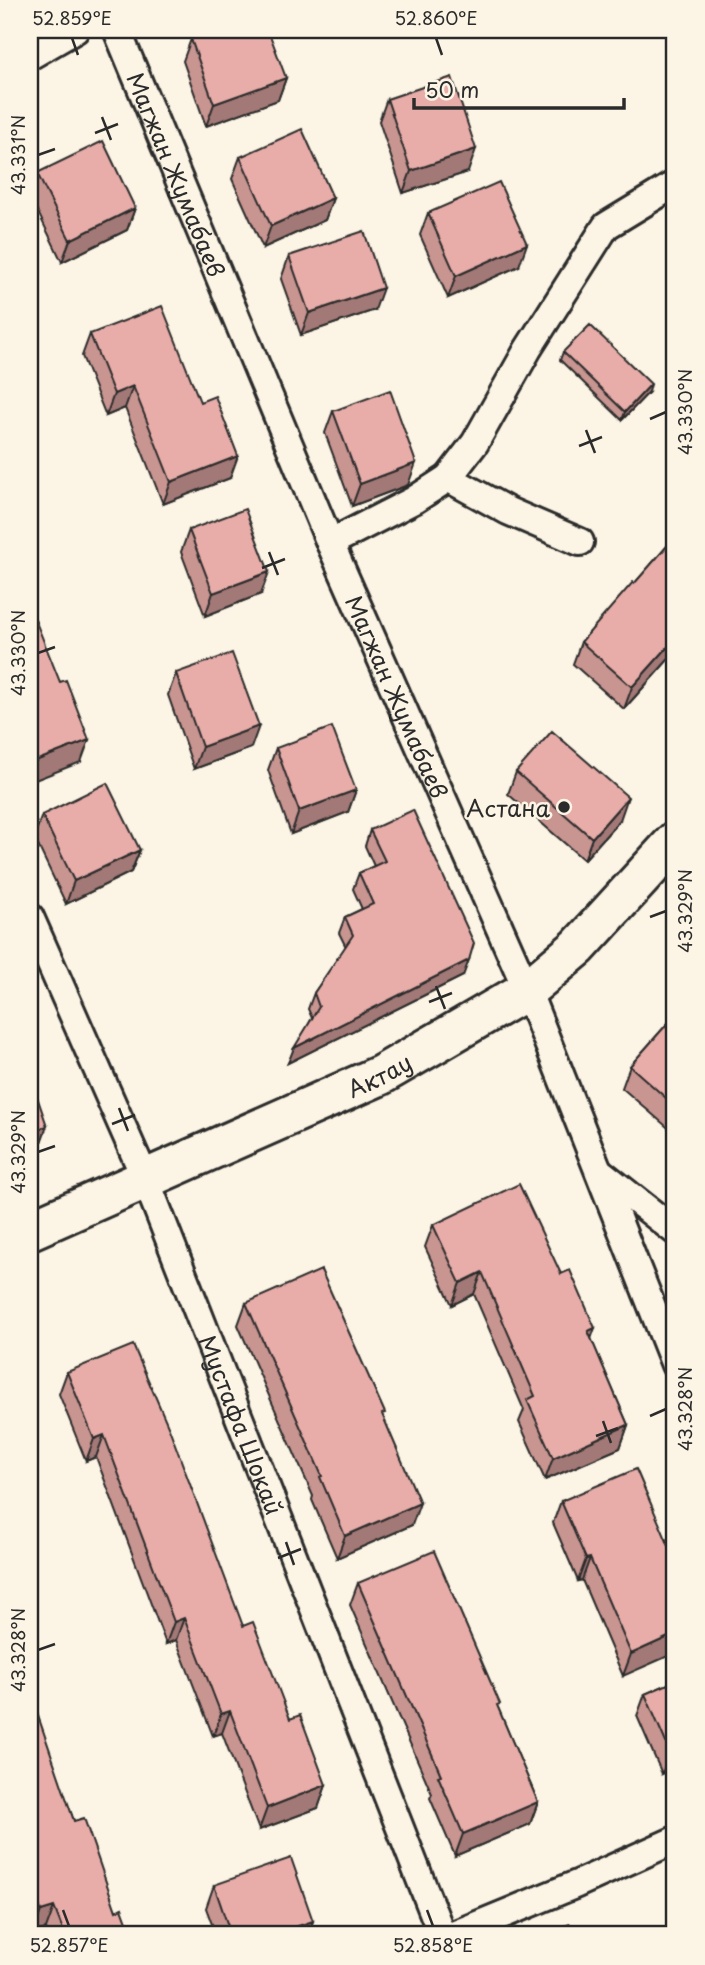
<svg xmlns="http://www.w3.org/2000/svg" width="705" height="1965" font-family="'Playpen Sans',sans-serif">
	<rect width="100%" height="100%" fill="#fcf5e5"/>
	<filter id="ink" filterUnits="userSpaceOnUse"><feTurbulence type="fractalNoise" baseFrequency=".0143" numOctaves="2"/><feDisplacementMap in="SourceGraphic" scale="14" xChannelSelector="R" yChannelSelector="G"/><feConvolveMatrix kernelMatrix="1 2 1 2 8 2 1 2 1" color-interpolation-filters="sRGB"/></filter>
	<g filter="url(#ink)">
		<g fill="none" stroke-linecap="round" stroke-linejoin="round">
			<defs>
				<g id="street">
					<path id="s1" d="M117,30L330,543L527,990L675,1365"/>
					<path d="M30,56L75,30"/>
					<path d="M448,478L508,511L580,542"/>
					<path d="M330,543L414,500L448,478L475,443L528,349L606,226L675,184"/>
					<path id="s2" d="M30,917L146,1180L442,1935"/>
					<path d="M599,1171L675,1231"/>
					<path d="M453,1935L577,1884L675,1840"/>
				</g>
				<g id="secondary">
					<path id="s3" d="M30,1230L381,1075L527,990L578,947L675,841"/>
				</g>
			</defs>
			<use href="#street" stroke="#2b2b2b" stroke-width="32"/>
			<use href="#secondary" stroke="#2b2b2b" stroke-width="44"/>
			<use href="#street" stroke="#fcf5e5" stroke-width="26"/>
			<use href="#secondary" stroke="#fcf5e5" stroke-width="38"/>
		</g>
		<path fill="#c89591" stroke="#2b2b2b" stroke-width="2" d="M191,39L286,78L278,100L206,126L183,61Z
			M387,99L468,172L403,193L379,121Z
			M240,157L333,198L325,220L263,248L232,179Z
			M37,173L135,208L127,230L62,262L30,196Z
			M428,213L519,266L448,298L420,235Z
			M289,256L375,310L301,335L281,279Z
			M90,334L230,478L163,504L125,408L106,416L82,356Z
			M563,352L649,392L622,420L560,360Z
			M333,411L408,485L352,506L325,433Z
			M189,530L261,594L205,616L181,552Z
			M675,537V652L624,709L573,664L581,642L634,584Z
			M176,673L251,748L194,769L168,695Z
			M276,748L356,790L348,812L291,834L268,770Z
			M516,772L620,820L584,860L508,794Z
			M42,815L140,850L131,872L66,904L34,837Z
			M370,830L463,976L288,1063L312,1018L308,1009L314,993L346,947L339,933L345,917L362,909L353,889L359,873L374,866L365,846Z
			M675,1015V1131L674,1133L622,1088L630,1066Z
			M433,1225L591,1339L628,1425L620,1448L545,1480L519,1422L524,1410L474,1294L452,1305L425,1247Z
			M246,1303L383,1417L412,1525L337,1558L312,1500L313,1496L238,1325Z
			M67,1372L243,1626L290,1719L326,1785L318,1808L259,1830L222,1733L213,1736L176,1640L166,1644L96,1457L86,1461L59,1394Z
			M561,1501L675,1560L623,1676L582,1580L578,1581L553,1523Z
			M358,1583L498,1708L538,1802L530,1824L455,1856L430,1798L432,1794L350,1605Z
			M675,1681V1768L662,1774L637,1716L645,1694Z
			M30,1701L74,1821L116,1911L132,1935H48L46,1929L33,1933L30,1923Z
			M214,1885L313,1921L308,1935H216L206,1908Z"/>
		<path fill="#a27976" stroke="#2b2b2b" stroke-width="2" d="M286,78L278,100L206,126L214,104Z
			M476,149L468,172L403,193L411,171Z
			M333,198L325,220L263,248L271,226Z
			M135,208L127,230L62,262L70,240Z
			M527,244L519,266L448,298L456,276Z
			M383,288L375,310L301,335L309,313Z
			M651,384L649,392L622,420L625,412Z
			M133,386L125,408L106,416L114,394Z
			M238,456L230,478L163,504L171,482Z
			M416,463L408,485L352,506L360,484Z
			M269,572L261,594L205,616L213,593Z
			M675,639V652L624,709L632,687Z
			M259,726L251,748L194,769L202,747Z
			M89,740L81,762L30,782V763Z
			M356,790L348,812L291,834L299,811Z
			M628,797L620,820L584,860L592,838Z
			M140,850L131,872L66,904L74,881Z
			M469,960L463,976L288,1063L294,1048Z
			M47,1126L39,1148L30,1151V1132Z
			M482,1272L474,1294L452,1305L460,1283Z
			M595,1328L587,1350L588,1331Z
			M628,1425L620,1448L545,1480L553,1458Z
			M104,1435L96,1457L86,1461L94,1439Z
			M420,1503L412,1525L337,1558L345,1536Z
			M590,1558L582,1580L578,1581L586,1559Z
			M184,1618L176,1640L166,1644L174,1622Z
			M675,1634V1653L623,1676L631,1654Z
			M230,1711L222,1733L213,1736L221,1714Z
			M675,1749V1768L662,1774L670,1752Z
			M326,1785L318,1808L259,1830L267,1808Z
			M538,1802L530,1824L455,1856L463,1834Z
			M54,1907L46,1929L33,1933L41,1911Z
			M313,1921L308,1935H271Z"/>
		<path fill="#e8ada9" stroke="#2b2b2b" stroke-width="2" d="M217,30H268L286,78L214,104L191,39Z
			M452,77L476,149L411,171L387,99Z
			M302,129L333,198L271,226L240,157Z
			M103,141L135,208L70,240L37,173Z
			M499,182L527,244L456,276L428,213Z
			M364,231L383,288L309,313L289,256Z
			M162,306L200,402L215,396L238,456L171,482L133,386L114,394L90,334Z
			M590,325L651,384L625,412L563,352Z
			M390,390L416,463L360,484L333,411Z
			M245,509L269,572L213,593L189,530Z
			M675,537V639L632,687L581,642L633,582L634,584Z
			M30,607L60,682L66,680L89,740L30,763Z
			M232,653L259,726L202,747L176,673Z
			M332,727L356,790L299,811L276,748Z
			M552,731L628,797L592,838L516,772Z
			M107,783L140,850L74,881L42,815Z
			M413,810L474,943L469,960L294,1048L319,1007L314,993L353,935L345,917L373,904L359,873L385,861L370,830Z
			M675,1015V1106L630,1066Z
			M30,1076L47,1126L30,1132Z
			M519,1184L561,1274L570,1270L595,1328L588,1331L628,1425L553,1458L527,1400L535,1396L482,1272L460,1283L433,1225Z
			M321,1270L385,1413L382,1414L420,1503L345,1536L320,1477L322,1476L246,1303Z
			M133,1345L169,1428L243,1626L253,1622L290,1719L300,1715L326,1785L267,1808L230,1711L221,1714L184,1618L174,1622L104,1435L94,1439L67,1372Z
			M636,1469L675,1560V1634L631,1654L590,1558L586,1559L561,1501Z
			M434,1551L500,1704L497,1705L538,1802L463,1834L438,1776L441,1775L358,1583Z
			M675,1681V1749L670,1752L645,1694Z
			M30,1701L35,1714L37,1713L74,1821L84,1818L116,1911L122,1908L132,1935H65L54,1907L41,1911L30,1877Z
			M291,1858L313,1921L271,1935H231L214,1885Z
			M570,1924L574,1935H537Z"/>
	</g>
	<path fill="none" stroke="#2b2b2b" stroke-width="2.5" d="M72,38L78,55M436,38L442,55M102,117L111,140M95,133L118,124M38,155L55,149M650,419L666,412M586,430L595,453M579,446L602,437M269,552L278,575M262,568L285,559M38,653L55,647M650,917L666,911M436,986L445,1009M429,1002L452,993M119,1108L128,1131M112,1124L135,1115M38,1152L55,1146M650,1416L666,1409M603,1421L611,1443M596,1436L618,1428M286,1542L294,1565M278,1558L301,1549M38,1650L55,1644M63,1910L69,1926M427,1910L433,1926"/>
	<circle fill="#2b2b2b" stroke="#fcf5e5" stroke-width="2.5" cx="564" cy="807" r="7"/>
	<g text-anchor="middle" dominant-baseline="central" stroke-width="5" stroke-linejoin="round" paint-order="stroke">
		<g font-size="23" fill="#2b2b2b" stroke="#fcf5e5">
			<text stroke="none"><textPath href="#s1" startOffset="156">Магжан Жумабаев</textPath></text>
			<text stroke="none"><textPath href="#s1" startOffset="723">Магжан Жумабаев</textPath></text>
			<text stroke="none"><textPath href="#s3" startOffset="382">Актау</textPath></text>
			<text stroke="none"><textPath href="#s2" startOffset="550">Мустафа Шокай</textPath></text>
		</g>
		<g font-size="23" fill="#2b2b2b" stroke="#fcf5e5" text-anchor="end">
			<text x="550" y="807">Астана</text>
		</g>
	</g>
	<rect width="705" height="1965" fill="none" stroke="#fcf5e5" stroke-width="77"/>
	<path d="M414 98v10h210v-10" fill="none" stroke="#2b2b2b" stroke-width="3.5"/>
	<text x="425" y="98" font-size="21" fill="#2b2b2b" stroke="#fcf5e5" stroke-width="5" paint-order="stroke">50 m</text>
	<rect x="38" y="38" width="628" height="1888" fill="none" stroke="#2b2b2b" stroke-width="2.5"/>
	<g font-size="18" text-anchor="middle" fill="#2b2b2b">
		<text x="72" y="25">52.859°E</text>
		<text x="436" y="25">52.860°E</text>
		<text transform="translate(19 155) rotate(-90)" y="6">43.331°N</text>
		<text transform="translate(686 412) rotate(-90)" y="6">43.330°N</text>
		<text transform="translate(19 653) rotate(-90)" y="6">43.330°N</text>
		<text transform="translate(686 911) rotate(-90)" y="6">43.329°N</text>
		<text transform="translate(19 1152) rotate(-90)" y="6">43.329°N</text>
		<text transform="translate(686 1409) rotate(-90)" y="6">43.328°N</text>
		<text transform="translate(19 1650) rotate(-90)" y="6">43.328°N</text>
		<text x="69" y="1952">52.857°E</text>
		<text x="433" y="1952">52.858°E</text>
	</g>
</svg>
